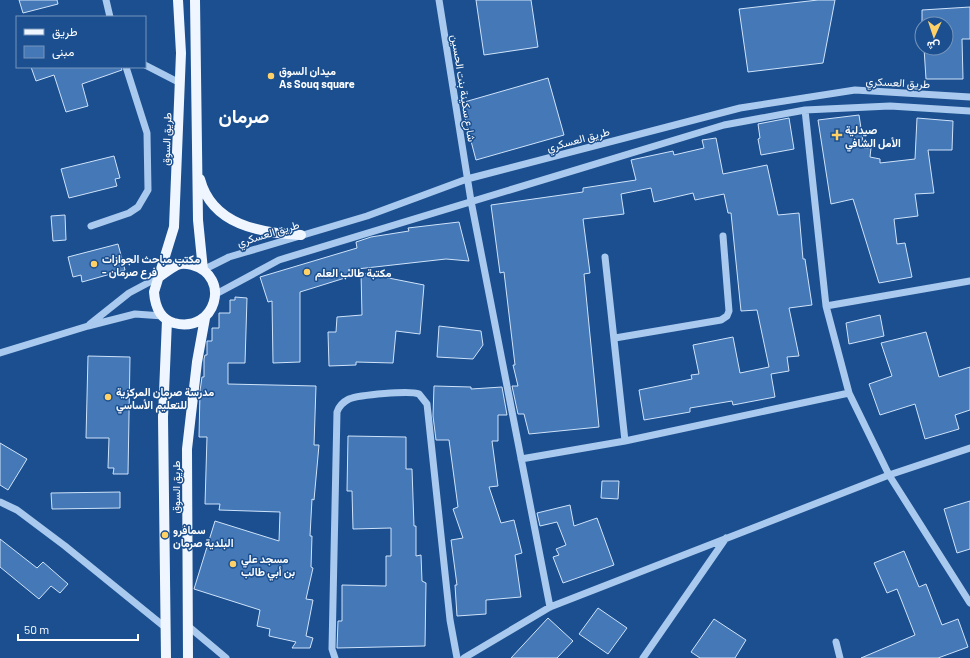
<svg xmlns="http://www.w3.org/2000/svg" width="970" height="658" font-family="Barlow,Vazirmatn,sans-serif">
	<rect width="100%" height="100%" fill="#1b4f8f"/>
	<path fill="#4478b7" stroke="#cfe3fa" d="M19,0H57L58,4L23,13Z
		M476,0H531L538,47L484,55Z
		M818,0H835L823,63L748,72L739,9Z
		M970,7V39H962L963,79H926L924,48H946V24H922V10Z
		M31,67H121L122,70L82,84L88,106L66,112L54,75L36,81Z
		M548,78L564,135L476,160L461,103Z
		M859,115L864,148H871L870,157L880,159V163L915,159L917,118L953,121L952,150H928L934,193L915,194L918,216L894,219L897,244L905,243L912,277L879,283L853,199L831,204L818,120Z
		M789,118L794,149L761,155L758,139L760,138L758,124Z
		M716,138L723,174L767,165L778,215L799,213L803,259H805L812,305L789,308L799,356L787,357L789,371L771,374L775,397L733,405L732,401L690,408V412L644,420L639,390L692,379L691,375L699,374L693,345L733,337L740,373L769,367L757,310L741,311L731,213H728L724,194L695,200L693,193L654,202L651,188L621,194L624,214L583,219L590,273L584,274L599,427L529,434L524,414H518L512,386H518L513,365H515L504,272L500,273L491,205L583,192V188L636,180L631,160L673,151L674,155L704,148L702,140Z
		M114,156L120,178L115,179L117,186L69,198L61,169Z
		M65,215L66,240L53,241L51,216Z
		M459,222L469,261L446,259L348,270L424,285L420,334L396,331L393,363L356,362V365L329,366L328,332H336L337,317L362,315L361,273L300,292V362L273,363L272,301L268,302L260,277L357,248L356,242L371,237L409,231L408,228Z
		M118,244L125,270L82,282L81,275L73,277L68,257Z
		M235,297L247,298L245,363H228V384L316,386L314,445H319L314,500L312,499L310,536H312L311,567L313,568L306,599L313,600L306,636L313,638L310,648H292L296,642L269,636L270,629L257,626L260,610L194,589L215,521L279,541L280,512L219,510L220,504H205L207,437H199L200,391L202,377H204V359L205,355H207V341H212V328H219V313H230V300H235Z
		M880,315L884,336L849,344L846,323Z
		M439,326L481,331L483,345L473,359L437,357Z
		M926,332L939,377L970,367V410L955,415L959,429L925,439L915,404L880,415L869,384L892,376L881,343Z
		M88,356L130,357L128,474H113L114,468H108L109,438H86Z
		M434,386L471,387V389L502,387L507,415H498V441H492L498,486L489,487L501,523L514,520L522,553L515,555L521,597L486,600V614L457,616L455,585H457L451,540L463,538L453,509L458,507L449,440H436L433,416Z
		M348,436L406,437V469H412L414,526H416V556L421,555L422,581L426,583L425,646L337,648L338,621H342V585L386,586V556H391V528L353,529L352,491H347Z
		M0,443L27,459L8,490L0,485Z
		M602,481H619L618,499L601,498Z
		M120,492V508L52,509L51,493Z
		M970,501V549L957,553L944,509Z
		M570,505L574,526L597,518L614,565L563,583L553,557L559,555L556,549L566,545L557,522L540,526L537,513Z
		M0,539L37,568L43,562L68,584L60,593L51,586L39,599L0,567Z
		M904,551L919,587L926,584L942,625L958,619L968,647L938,658H861L915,635L897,589L887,593L874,563Z
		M598,608L627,628L608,654L579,634Z
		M548,618L573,641L557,658H511Z
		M714,619L746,640L735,658H700L691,652Z"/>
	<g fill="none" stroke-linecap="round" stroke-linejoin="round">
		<path stroke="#a9c9ee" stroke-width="7" d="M106,0L110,17
			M439,0L471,201L550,607
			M145,65L180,83
			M805,110L826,306L849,393L889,475L970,603
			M91,226L129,213L138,207L148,190L147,133L126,67
			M605,257L625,441
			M203,270L229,257L367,216L467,179L740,108L855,90L970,97
			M216,294L279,260L724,125L805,110L890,106L970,111
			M826,306L970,281
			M90,324L129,293L159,277
			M615,338L721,320L727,316L729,311L723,236
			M0,353L88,326L135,314L163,316
			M521,459L625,441L849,393
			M0,502L17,510L65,546L166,628
			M188,626L226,658
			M836,642L840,658
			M335,658L332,649L337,412C339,406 343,402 349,399C359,395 410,390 419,394L427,404L450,620L457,658
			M464,658L550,607L889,475L970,448
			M643,658L726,538"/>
		<path stroke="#f0f6ff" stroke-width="10" d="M195,0L198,220L203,270
			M200,179C212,225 260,233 301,235
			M159,277C165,273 171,268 177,265C182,263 188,264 192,265C232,276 216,334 174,323C160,319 155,306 154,292L174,227L181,53L178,0
			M166,658L163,417L167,320
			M188,658L187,449L197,362L205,318"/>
	</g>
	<g fill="#ffd166" stroke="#1b4f8f" stroke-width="1.5">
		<circle cx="271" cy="76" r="4"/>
		<path d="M835 129h4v4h4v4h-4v4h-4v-4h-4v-4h4z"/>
		<circle cx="94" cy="264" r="4"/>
		<circle cx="307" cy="272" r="4"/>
		<circle cx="108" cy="397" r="4"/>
		<circle cx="165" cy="535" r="4"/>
		<circle cx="233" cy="564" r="4"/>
	</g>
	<g text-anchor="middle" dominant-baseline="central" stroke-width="3" stroke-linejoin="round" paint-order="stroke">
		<g font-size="11" font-weight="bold" fill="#fff" stroke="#1b4f8f" text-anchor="start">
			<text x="279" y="70">ميدان السوق<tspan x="279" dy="13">As Souq square</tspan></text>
			<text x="845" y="129">صيدلية<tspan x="845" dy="13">الأمل الشافي</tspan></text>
			<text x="102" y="258">مكتب مباحث الجوازات<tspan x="102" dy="13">- فرع صرمان</tspan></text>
			<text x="315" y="272">مكتبة طالب العلم</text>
			<text x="116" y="391">مدرسة صرمان المركزية<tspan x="116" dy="13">للتعليم الأساسي</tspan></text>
			<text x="173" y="529">سمافرو<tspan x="173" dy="13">البلدية صرمان</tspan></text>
			<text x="241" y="558">مسجد علي<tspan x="241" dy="13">بن أبي طالب</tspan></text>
		</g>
		<g font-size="11" fill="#fff" stroke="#1b4f8f">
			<text transform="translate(898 82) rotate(3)">طريق العسكري</text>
			<text transform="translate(464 88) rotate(81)">شارع سكينة بنت الحسين</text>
			<text transform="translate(166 139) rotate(-88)">طريق السوق</text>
			<text transform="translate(578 139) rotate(-15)">طريق العسكري</text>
			<text transform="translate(268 233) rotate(-17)">طريق العسكري</text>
			<text transform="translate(175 487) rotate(-90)">طريق السوق</text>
		</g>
		<g font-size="19" font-weight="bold" fill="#fff" stroke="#1b4f8f">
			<text x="244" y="115">صرمان</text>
		</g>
	</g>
	<rect x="16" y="16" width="130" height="52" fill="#1b4f8f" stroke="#7695bc"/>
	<rect x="24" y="29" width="20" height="6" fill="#f0f6ff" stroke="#7695bc"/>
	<text x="52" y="36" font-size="12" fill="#ffffff">طريق</text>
	<rect x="24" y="46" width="20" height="12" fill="#4478b7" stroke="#7695bc"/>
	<text x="52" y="56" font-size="12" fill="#ffffff">مبنى</text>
	<g transform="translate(934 36) rotate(183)"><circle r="19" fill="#1b4f8f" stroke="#7695bc"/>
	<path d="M0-3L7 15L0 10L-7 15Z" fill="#ffd166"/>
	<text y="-6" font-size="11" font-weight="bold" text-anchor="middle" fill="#ffffff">ش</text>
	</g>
	<path d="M18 634v6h120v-6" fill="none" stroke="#ffffff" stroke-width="2"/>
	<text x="24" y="634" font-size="12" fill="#ffffff" stroke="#1b4f8f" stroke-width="3" paint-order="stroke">50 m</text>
</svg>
